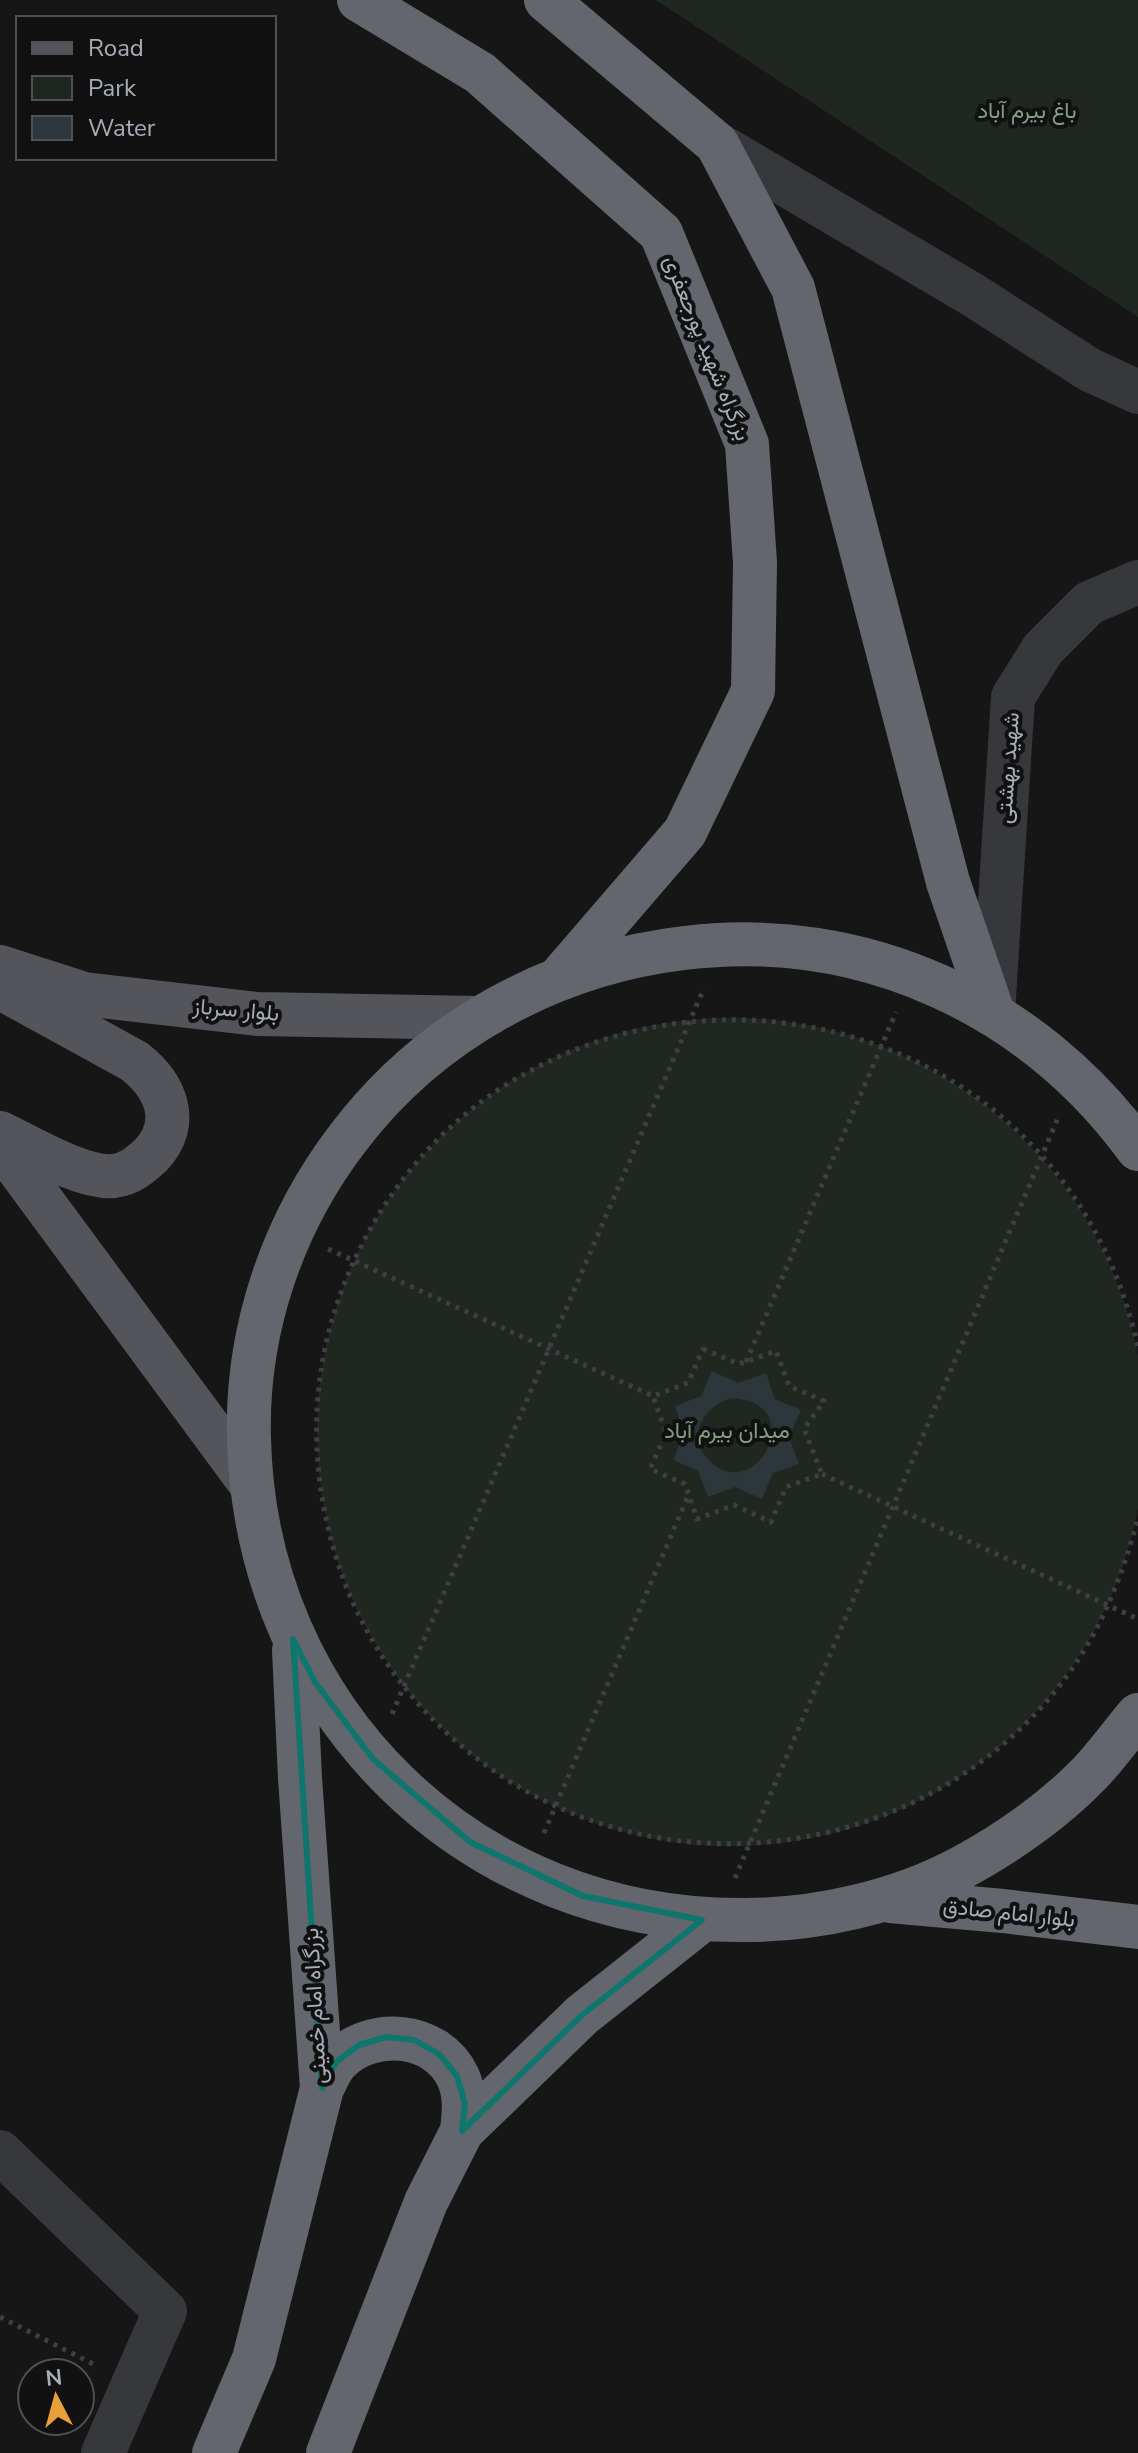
<svg xmlns="http://www.w3.org/2000/svg" width="1138" height="2453" font-family="'Nunito Sans',Vazirmatn,sans-serif">
	<rect width="100%" height="100%" fill="#161617"/>
	<path fill="#202720" d="M656,0H1138V317Z
		M317 1432a414 414 0 1 1 828 0a414 414 0 1 1-828 0Z"/>
	<path fill="#2c363b" fill-rule="evenodd" d="M712,1371L738,1383L766,1373L775,1399L801,1410L789,1437L799,1464L773,1473L762,1499L735,1487L708,1497L698,1471L673,1460L684,1434L675,1406L701,1396ZM732,1398C812,1403 754,1509 708,1459C685,1434 706,1405 732,1398Z"/>
	<g fill="none" stroke-linecap="round" stroke-linejoin="round">
		<path stroke="#3d3f43" stroke-width="5" stroke-dasharray="4 6" stroke-linecap="butt" d="M328,1249L653,1396
			M1138,1346C1129,1310 1118,1276 1101,1243C992,1026 718,958 514,1080C436,1126 378,1199 345,1282C308,1374 308,1476 340,1569C378,1684 475,1780 590,1820C766,1882 970,1820 1076,1663C1106,1618 1124,1570 1138,1518
			M703,1349L739,1364L776,1351L789,1386L824,1401L804,1429L822,1474L786,1487L771,1522L734,1505L697,1519L685,1484L650,1469L666,1433L653,1396L688,1383Z
			M746,1362L896,1012
			M822,1474L1138,1619
			M392,1714L704,988
			M544,1833L688,1496
			M735,1878L1058,1118
			M0,2317L95,2365"/>
		<path stroke="#37383c" stroke-width="44" d="M717,144L973,295L1090,370L1138,392
			M993,1013L1013,697L1043,649L1089,603L1138,582
			M0,2152L165,2311L103,2453"/>
		<path stroke="#53555b" stroke-width="44" d="M0,967L84,994L257,1014L478,1018
			M0,1133C30,1147 82,1179 114,1176C130,1174 140,1165 151,1155C182,1122 165,1085 134,1061L1,988
			M0,1144L250,1483"/>
		<path stroke="#63666d" stroke-width="44" d="M359,0L480,73L661,233L747,444L755,563L753,691L685,832L561,976
			M546,0L717,144L793,288L948,882L993,1013
			M1138,1149C1032,1004 863,926 684,948C551,964 429,1031 348,1138C282,1224 246,1331 249,1438C255,1712 471,1923 745,1920C817,1920 897,1902 961,1868C1007,1843 1053,1811 1090,1773C1107,1755 1122,1734 1138,1715
			M890,1901L1003,1911L1138,1927
			M322,2088C327,2079 331,2068 338,2061C371,2027 436,2031 458,2077C466,2095 464,2113 462,2131
			M214,2453L254,2359L322,2088L300,1778L294,1650
			M328,2453L426,2202L462,2131L582,2015L702,1920"/>
	</g>
	<path fill="none" stroke="#0f766e" stroke-width="6" stroke-linejoin="round" d="M293,1639L315,1682L373,1759L470,1842L583,1896L702,1920L582,2015L462,2131L465,2104L457,2076L439,2054L414,2040L386,2037L359,2045L336,2062L322,2088Z"/>
	<g text-anchor="middle" dominant-baseline="central" stroke-width="8" stroke-linejoin="round" paint-order="stroke">
		<g font-size="22" fill="#81a180" stroke="#111112">
			<text x="1027" y="111">باغ بیرم آباد</text>
			<text x="727" y="1431">میدان بیرم آباد</text>
		</g>
		<g font-size="22" fill="#a8aeb7" stroke="#111112">
			<text transform="translate(707 348) rotate(68)">بزرگراه شهید پورجعفری</text>
			<text transform="translate(1008 768) rotate(-86)">شهید بهشتی</text>
			<text transform="translate(236 1010) rotate(5)">بلوار سرباز</text>
			<text transform="translate(1009 1913) rotate(6)">بلوار امام صادق</text>
			<text transform="translate(315 2006) rotate(-93)">بزرگراه امام خمینی</text>
		</g>
	</g>
	<rect x="16" y="16" width="260" height="144" fill="#111112" stroke="#4d5054" stroke-width="2"/>
	<rect x="32" y="42" width="40" height="12" fill="#53555b" stroke="#4d5054" stroke-width="2"/>
	<text x="88" y="56" font-size="24" fill="#a8aeb7">Road</text>
	<rect x="32" y="76" width="40" height="24" fill="#202720" stroke="#4d5054" stroke-width="2"/>
	<text x="88" y="96" font-size="24" fill="#a8aeb7">Park</text>
	<rect x="32" y="116" width="40" height="24" fill="#2c363b" stroke="#4d5054" stroke-width="2"/>
	<text x="88" y="136" font-size="24" fill="#a8aeb7">Water</text>
	<g transform="translate(56 2397) rotate(354)"><circle r="38" fill="#111112" stroke="#4d5054" stroke-width="2"/>
	<path d="M0-6L14 30L0 20L-14 30Z" fill="#eaa03a"/>
	<text y="-12" font-size="22" font-weight="bold" text-anchor="middle" fill="#a8aeb7">N</text>
	</g>
</svg>
